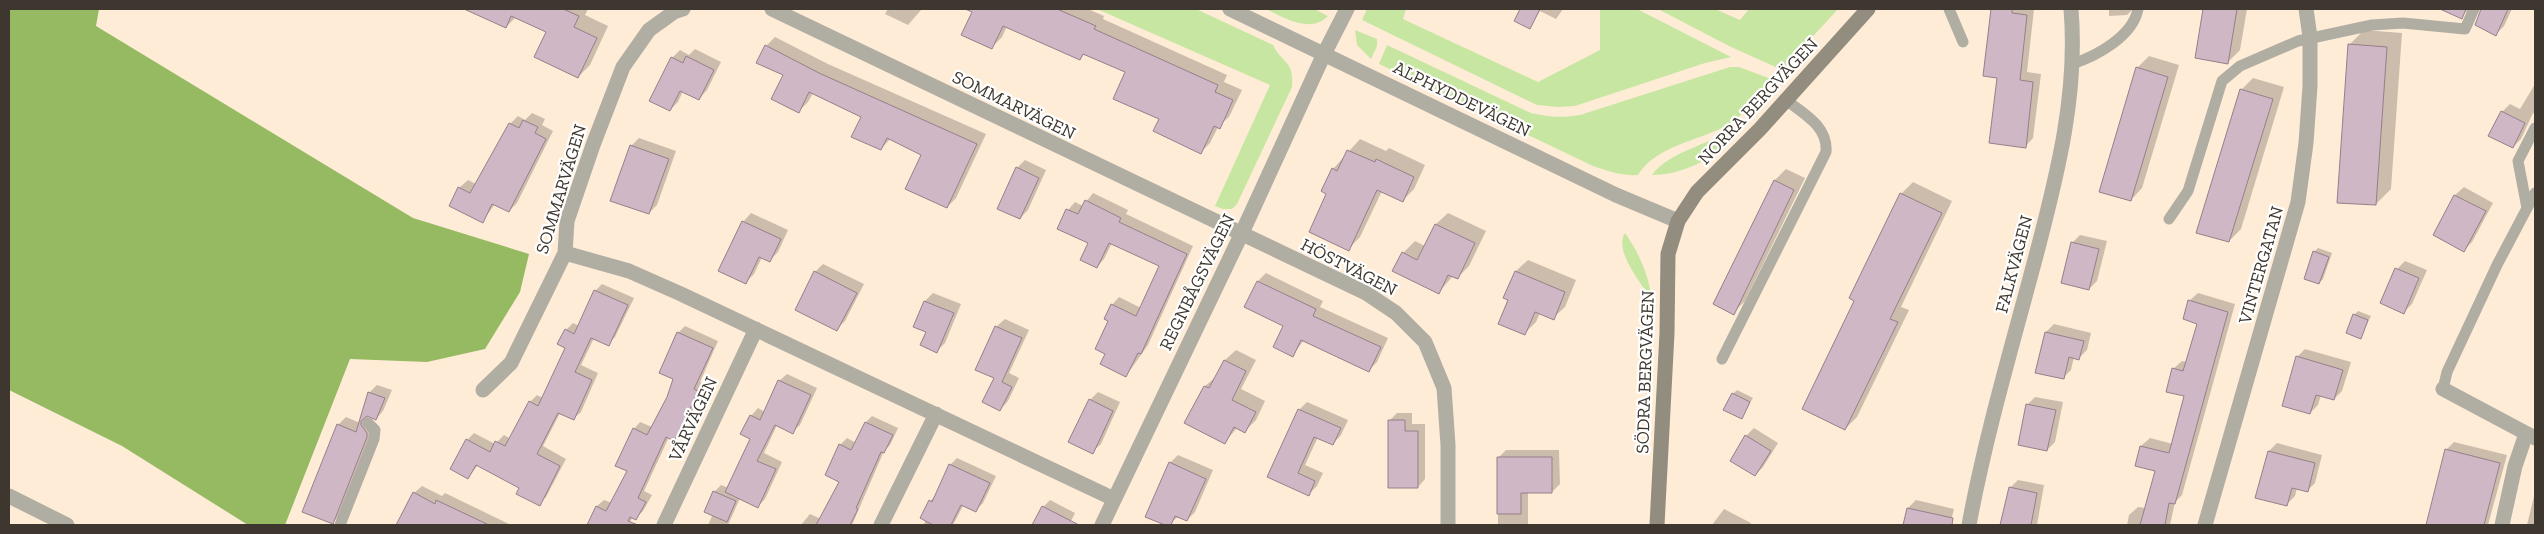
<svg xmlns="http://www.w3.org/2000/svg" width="2544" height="534" font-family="'Zilla Slab',serif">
	<rect width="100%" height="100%" fill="#feecd7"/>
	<path fill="#c7e6a1" d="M1097,9H1196L1273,45C1282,64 1294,59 1292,87L1237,204L1232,209H1223L1215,206L1270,85Z
		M1266,9H1314L1328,16C1311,34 1284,18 1266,9Z
		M1367,9H1406L1403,19L1538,82L1600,50V9H1637L1731,57L1705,63L1575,106L1557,107L1537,105L1362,20Z
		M1658,9H1715L1740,20L1749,9H1838L1782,70L1729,46Z
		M1355,30L1377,39V46L1371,59L1357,45Z
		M1387,45L1531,113C1548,117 1563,118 1580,115L1730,67H1739L1771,79V82C1757,98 1743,117 1724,127C1696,141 1655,147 1638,175C1621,176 1608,171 1593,166L1379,64Z
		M1741,127C1722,154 1687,175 1652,175C1666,153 1718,140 1741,127Z
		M1625,233C1639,253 1649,275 1652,301C1643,285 1613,251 1625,233Z"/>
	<path fill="#95ba61" d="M9,9H99L96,26L413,218L529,254L520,292L485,349L427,362L350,359L285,525H248L122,446L9,390Z"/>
	<path fill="#0003" d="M479,9H588L585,15L608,26L590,65L578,77L548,32L516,17L506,27L477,13Z
		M888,9H922L908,25L885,14Z
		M975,9H1088L1104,16L1103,19L1227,75L1224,82L1242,90L1229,117L1218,127L1210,143L1201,152L1161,119L1126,71L1085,53L1080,59L1007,26L1002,37L992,47L963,34Z
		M1521,9H1563L1556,19L1540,11L1530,27L1515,20Z
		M1985,9H2034L2027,72L2041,74L2033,138L2025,147L1992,10Z
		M2109,9H2133L2127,15L2109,16Z
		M2205,9H2247L2240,50L2228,62L2197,57Z
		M2443,9H2469L2461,17Z
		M2483,9H2512L2504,26L2496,34L2477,24Z
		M2364,30L2402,33L2391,189L2376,204L2349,45Z
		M775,37L828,64L986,134L956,198L947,207L923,154L891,138L881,149L862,116L813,93L808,102L799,111L784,74L766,46Z
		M695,49L721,62L707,90L699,99L683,91L678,102L670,110L672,58L680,50L689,55Z
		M2149,56L2179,65L2142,188L2131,200L2137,68Z
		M2253,78L2284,87L2241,229L2229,241L2241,90Z
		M2535,84V114L2533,113L2521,139L2513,147L2502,112L2510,104L2520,109Z
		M532,113L545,119L542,125L553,131L517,203L509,211L495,204L482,222L450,206L459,188L468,180L476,184L510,124L518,116L525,120Z
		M639,138L676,151L657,205L649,213L631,146Z
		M1360,139L1386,151L1389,148L1425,165L1414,189L1402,201L1382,191L1360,237L1348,249L1328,193L1333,169Z
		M1025,160L1046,170L1028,210L1020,218L1017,168Z
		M1786,169L1805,178L1745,301L1733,313L1775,180Z
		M1913,182L1952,201L1901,307L1909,310L1857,417L1845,429L1855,300L1901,194Z
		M2464,187L2493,203L2472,242L2464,250L2434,234L2455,195Z
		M1093,193L1128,210L1126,214L1193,246L1148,345L1126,376L1106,353L1112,305L1119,297L1141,308L1161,266L1112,243L1104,259L1097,267L1089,243L1058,228L1068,210L1075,202L1083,206Z
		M751,213L788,230L778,252L770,260L762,257L754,274L746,282L743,222Z
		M1448,213L1486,231L1469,266L1457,278L1453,276L1439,292L1403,253L1415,241L1425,246L1436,224Z
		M2080,235L2107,241L2097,281L2089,289L2072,243Z
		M2318,248L2332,253L2323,279L2319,283L2314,252Z
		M1528,260L1576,280L1565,307L1553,318L1540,313L1536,322L1524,334L1509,300L1516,271Z
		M2405,261L2427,270L2412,304L2404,312L2397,269Z
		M823,264L864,284L845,321L837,329L815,272Z
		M1266,273L1323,301L1320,307L1388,338L1377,362L1369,370L1304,340L1293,355L1285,325L1258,281Z
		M602,284L634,298L615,337L608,344L594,338L581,365L598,373L581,412L573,419L560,413L543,446L566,459L546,497L539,504L521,487L478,465L468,478L467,440L474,433L495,444L504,435L511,439L530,402L537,395L543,398L566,347V330L573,323L579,326L595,291Z
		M933,293L961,304L945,343L937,351L927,331L915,326L925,301Z
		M2198,293L2235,304L2182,495L2175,502L2170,525H2127L2129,515L2138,507L2146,508L2156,470L2141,446L2150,438L2173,444L2185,396L2173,369L2182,361L2187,362L2199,323L2189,301Z
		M2358,311L2371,316L2360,338L2354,315Z
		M1005,319L1029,330L1009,373L1019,378L1008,401L1000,410L995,378L996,327Z
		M2054,324L2091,333L2087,350L2079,358L2074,357L2071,370L2063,378L2046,332Z
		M685,326L718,341L700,382L704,384L690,417L680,433L674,440L669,437L644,491L652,495L643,511L636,518L633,516L629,525H588L597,506L604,500L612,503L628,471L634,429L640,422L652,427L668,397L675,379L678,333Z
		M2305,349L2351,362L2342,391L2334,399L2321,395L2318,405L2310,413L2297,357Z
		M1236,350L1256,360L1241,389L1265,401L1256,420L1245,431L1238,427L1224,443L1186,423L1205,386L1217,376L1225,360Z
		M787,374L817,388L800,425L792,432L777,425L764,453L782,462L765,499L758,506L740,498L728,525H708L713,514L714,492L721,485L729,488L752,439L751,416L758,408L765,412L779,381Z
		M377,385L392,390L383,411L376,419L365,414L374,425L340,515L332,523L338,425L346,417L360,423L369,393Z
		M1737,390L1753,398L1741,417L1733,394Z
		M1098,392L1120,402L1101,444L1092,452L1090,400Z
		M2035,397L2063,402L2055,442L2047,450L2027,405Z
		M1307,402L1348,420L1341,435L1333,444L1318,437L1305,465L1323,473L1317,486L1309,494L1269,476L1299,410Z
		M1397,413H1412V424H1425V479L1418,487L1389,421Z
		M872,416L898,428L890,445L884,451L852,525H801L810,514L821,519L840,481V445L847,438L856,443L866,422Z
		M1754,428L1778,443L1763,467L1755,475L1746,436Z
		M2454,442L2507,455L2488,525H2427L2446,450Z
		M2277,443L2322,455L2315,483L2307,491L2297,488L2295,496L2286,505L2269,451Z
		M1506,450H1559L1560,484L1552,492H1528V525H1498V458Z
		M1178,455L1213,470L1195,512L1187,520L1179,516L1168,525L1147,516L1170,463Z
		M957,458L996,476L983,503L976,510L964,504L953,525H924L930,501L936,495L950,465Z
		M2018,480L2044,485L2037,525H2001L2010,488Z
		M422,486L442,496L445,493L511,525H406L399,522L414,493Z
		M2535,492V525H2527Z
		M1050,500L1075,513L1069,525H1033L1043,507Z
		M1916,500L1954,509L1950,525H1904L1908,508Z
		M1724,509L1751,523L1750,525H1712Z"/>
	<path fill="#d0b7c5" stroke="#967f8b" d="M464,9H563L579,16L574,27L597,38L578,78L534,57L546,32L511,16L506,28Z
		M965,9H1057L1096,26L1094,29L1218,85L1215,92L1233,100L1220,129L1214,126L1201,154L1153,131L1159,119L1113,99L1125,72L1083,54L1080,60L1003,26L992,49L961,35L972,12Z
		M1520,9H1540L1530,29L1514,21Z
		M1991,9H2012V13L2027,15L2020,80L2033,82L2026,148L1989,143L1997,78L1983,76Z
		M2203,9H2237L2228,64L2195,58Z
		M2440,9H2466L2462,19Z
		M2481,9H2508L2496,36L2475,25Z
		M2348,44L2387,47L2376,205L2337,203Z
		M765,45L819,73L977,144L947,208L905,189L921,155L887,138L881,150L851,137L861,117L809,92L799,113L771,99L783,75L756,63Z
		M686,56L714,70L699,100L680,91L670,111L649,101L671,57L683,63Z
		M2136,67L2168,77L2131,201L2099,192Z
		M2240,89L2273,99L2229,242L2196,233Z
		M2501,111L2525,123L2513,148L2488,136Z
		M523,120L538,127L535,133L546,139L509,212L492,204L483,223L449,206L458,187L470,193L509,123L519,128Z
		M630,145L669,159L649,214L610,201Z
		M1347,150L1375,162L1376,159L1414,177L1403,202L1377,190L1349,251L1309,232L1326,194L1321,191L1332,168L1337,171Z
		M1016,167L1039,178L1020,219L997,209Z
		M1774,180L1794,190L1734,315L1713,304Z
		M1900,193L1942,213L1890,319L1898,322L1845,430L1802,409L1854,301L1849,298Z
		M2454,195L2486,211L2464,252L2433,235Z
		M1085,200L1121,218L1119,222L1187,254L1141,354L1138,353L1126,377L1100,364L1105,354L1095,349L1108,321L1104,319L1111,304L1136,316L1159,266L1109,243L1097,268L1080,260L1088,243L1057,229L1066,209L1078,214Z
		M742,221L781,239L770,262L759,257L746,284L718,271Z
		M1435,224L1475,243L1458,279L1448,275L1439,294L1392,271L1402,252L1417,260Z
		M2071,242L2099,249L2089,290L2061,283Z
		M2313,251L2329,257L2319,284L2304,279Z
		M2395,268L2419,278L2404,314L2380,303Z
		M814,271L857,293L837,331L795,310Z
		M1515,271L1565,292L1554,320L1535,312L1525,335L1498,324L1508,300L1503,298Z
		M1257,281L1316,309L1313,316L1381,347L1369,372L1301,340L1293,357L1273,347L1283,326L1244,307Z
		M594,290L628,305L609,346L591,338L575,372L592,380L574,420L558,413L537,454L560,466L540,506L516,494L519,488L476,465L468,479L450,469L466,439L490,452L495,441L505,446L529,401L538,406L565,348L557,344L565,329L574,334Z
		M2188,300L2228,312L2175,504L2169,503L2165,525H2140L2155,471L2135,466L2140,446L2169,453L2184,396L2166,392L2172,368L2183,371L2197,324L2183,319Z
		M924,301L954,313L937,353L920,345L926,332L913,327Z
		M2353,314L2368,320L2361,339L2346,333Z
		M995,326L1022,338L1002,382L1012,387L1000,411L982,402L994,378L975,370Z
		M677,332L713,348L694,389L698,391L683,425L674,441L666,437L638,498L646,502L636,520L630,517L628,521L638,525H587L596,506L606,511L627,471L615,466L633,428L647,435L667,397L673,379L659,373Z
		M2045,332L2084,341L2079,360L2069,357L2064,379L2035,373Z
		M2296,356L2343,370L2334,400L2316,395L2310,414L2282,406Z
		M1224,360L1246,371L1232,400L1256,412L1245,433L1234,427L1225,444L1184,423L1204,386L1209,388Z
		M778,380L811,395L793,434L775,425L757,461L776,469L758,508L725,492L750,439L740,434L750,415L760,420Z
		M368,392L385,398L376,420L367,416L361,421V425L367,433V437L333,524L302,512L337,424L356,432Z
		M1732,393L1750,402L1742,419L1723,410Z
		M1089,399L1113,411L1093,454L1068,442Z
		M2026,404L2056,410L2047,451L2018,445Z
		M1298,409L1341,428L1333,445L1314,437L1298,473L1315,481L1309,496L1267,477Z
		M1388,420H1405V431H1418V488H1388Z
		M865,422L893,435L884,453L881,452L856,508L858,509L850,525H816L839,482L825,475L839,444L851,450Z
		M1745,435L1771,451L1755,476L1730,461Z
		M2445,449L2500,463L2484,525H2426Z
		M2268,451L2315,463L2308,492L2292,488L2287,506L2255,498Z
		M1497,457H1552V493H1521V514H1497Z
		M1169,462L1206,479L1187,521L1175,516L1171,525H1165L1145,517Z
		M949,464L990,483L976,512L961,505L951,525H933L920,518L929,500L932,502Z
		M2009,487L2037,493L2031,525H2000Z
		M713,491L736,501L727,522L704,512Z
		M413,492L435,504L436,500L489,525H396Z
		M1042,506L1079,525H1032Z
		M1907,508L1953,518L1952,525H1903Z"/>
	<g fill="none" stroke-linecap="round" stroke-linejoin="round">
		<path stroke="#b0ada3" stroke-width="11" d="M1949,9L1963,42
			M2072,64C2097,56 2133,36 2138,9
			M2527,208L2518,161L2535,128
			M2169,219L2188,191L2222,81L2240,66L2298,41L2372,25L2403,23L2465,29L2474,9
			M1722,359L1826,152C1828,126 1804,114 1786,100
			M2443,389L2447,372L2497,265L2535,193
			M340,525L374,439L375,430L368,423"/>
		<path stroke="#b0ada3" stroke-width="15" d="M772,9L1366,293L1396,313L1425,342L1444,388L1448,445V525
			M1230,9L1616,195L1678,221
			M565,253L629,271L681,294L1114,499
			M2443,389L2535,438
			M483,390L511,363L565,253L567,221L593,145L623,67L649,30L674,12L683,9
			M9,496L67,525
			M664,525L756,329
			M881,525L936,414
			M1102,525L1241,235L1324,54L1347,9
			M1969,525C1986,433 2013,343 2037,252C2058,172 2078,92 2071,9
			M2205,525L2298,202L2306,143L2310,86V37L2306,9
			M2502,525L2515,466L2526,434"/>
		<path stroke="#928d7e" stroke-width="15" d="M1657,525L1667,333L1668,254L1678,221L1697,192L1760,129L1868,9"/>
	</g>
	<g text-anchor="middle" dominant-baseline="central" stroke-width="4.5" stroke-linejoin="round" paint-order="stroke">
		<g font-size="18" fill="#3e372f" stroke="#fff">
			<text transform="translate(1462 99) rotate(26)">ALPHYDDEVÄGEN</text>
			<text transform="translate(1758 101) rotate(-47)">NORRA BERGVÄGEN</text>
			<text transform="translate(1014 105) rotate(26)">SOMMARVÄGEN</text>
			<text transform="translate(561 189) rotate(-73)">SOMMARVÄGEN</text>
			<text transform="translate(2014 264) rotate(-75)">FALKVÄGEN</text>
			<text transform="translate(2261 265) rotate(-74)">VINTERGATAN</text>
			<text transform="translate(1349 267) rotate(27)">HÖSTVÄGEN</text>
			<text transform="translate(1197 282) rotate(-64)">REGNBÅGSVÄGEN</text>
			<text transform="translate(1645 372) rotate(-88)">SÖDRA BERGVÄGEN</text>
			<text transform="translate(693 419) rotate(-65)">VÅRVÄGEN</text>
		</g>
	</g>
	<rect width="2544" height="534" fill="none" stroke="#3e372f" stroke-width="20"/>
</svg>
